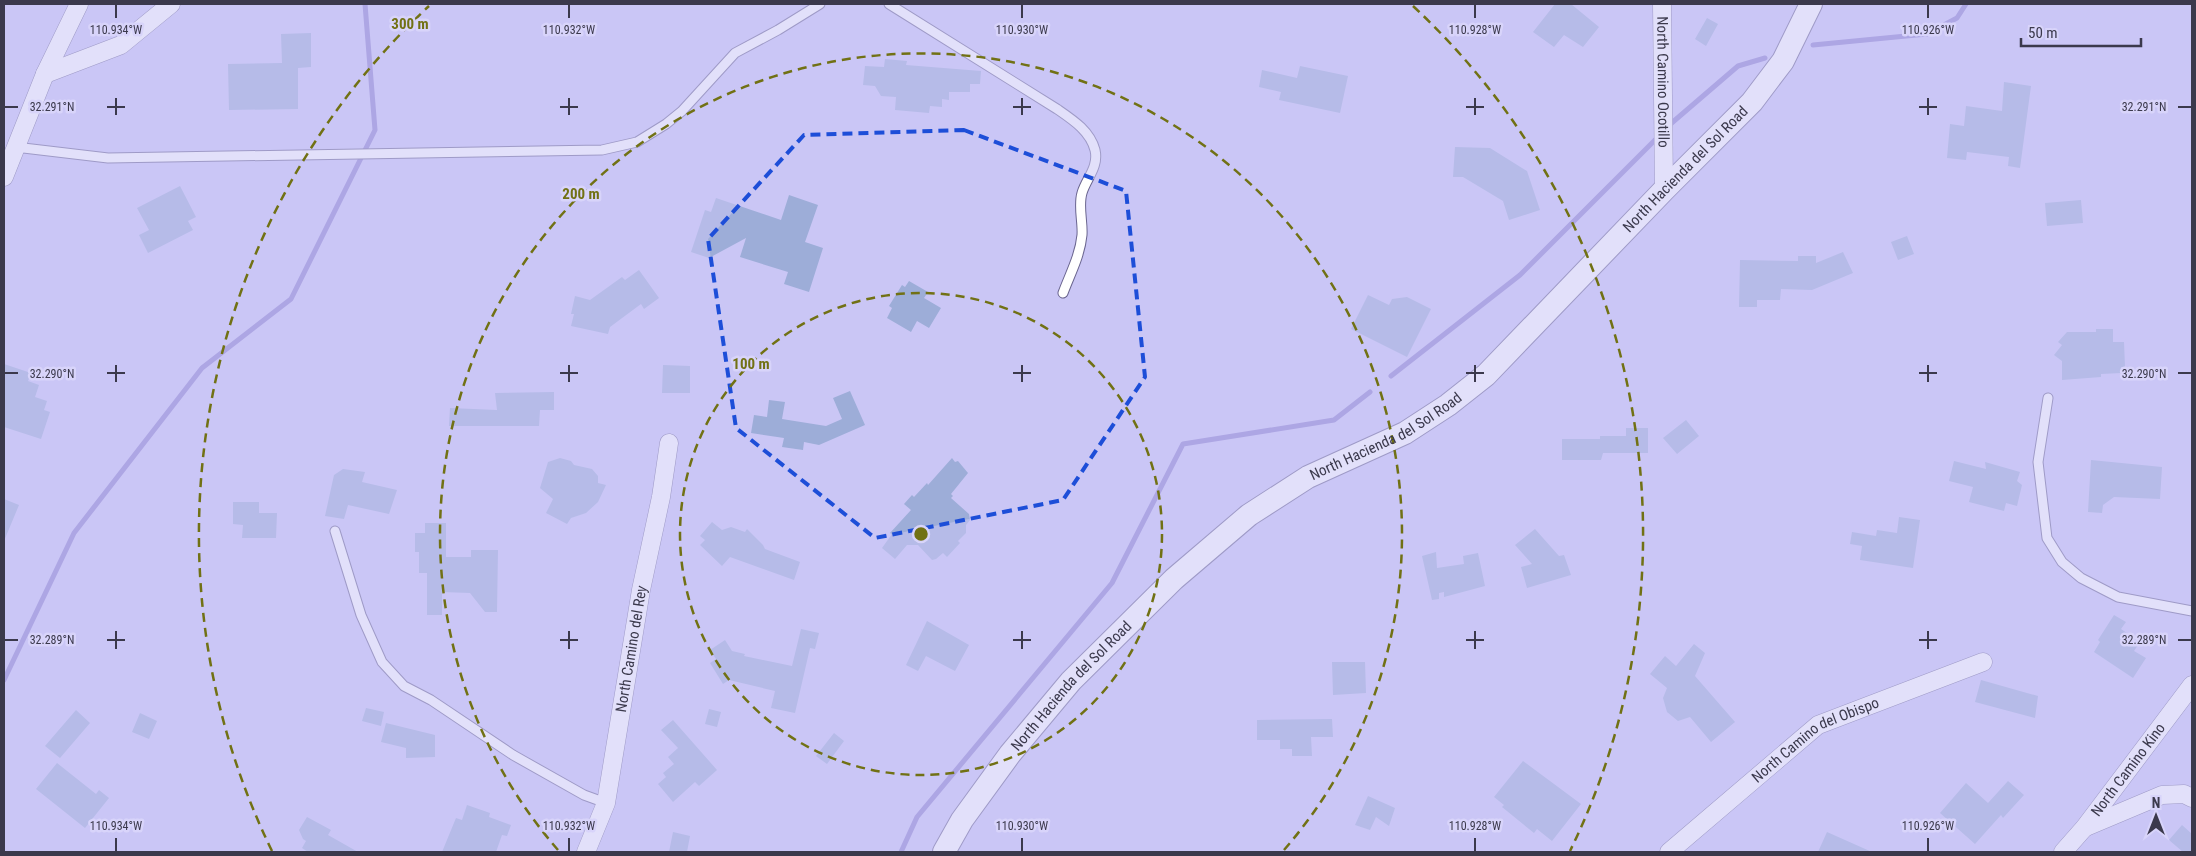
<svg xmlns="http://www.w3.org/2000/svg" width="2196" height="856" font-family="'Roboto Condensed',sans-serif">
	<rect width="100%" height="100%" fill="#cac6f5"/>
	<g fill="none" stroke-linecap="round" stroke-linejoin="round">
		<path stroke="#8a7ece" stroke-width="5" d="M1813,45L1927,34L1957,18L1966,4
			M1667,127L1738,66L1765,58
			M1391,376L1520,275L1658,137
			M4,680L74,533L202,368L291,299L375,130L365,4
			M901,852L917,817L1112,583L1183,444L1334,420L1370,392"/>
	</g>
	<path fill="#9dadd8" d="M1555,4H1571L1599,27L1583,47L1564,35L1554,47L1533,32Z
		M1707,18L1718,24L1706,46L1695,39Z
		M311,33V67L298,68V109L229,110L228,64L282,63L281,34Z
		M885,59L907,61L906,65L981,71L980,84H970V92H949V100L942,99V107L930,106L929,113L895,110L896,97L881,96L875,86L863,85L865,66L884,67Z
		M1300,66L1348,76L1340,113L1279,100L1281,92L1259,87L1262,70L1297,78Z
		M2004,82L2031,86L2020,168L2008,166L2009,157L1967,152L1966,160L1947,158L1950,124L1964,126L1966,106L2002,111Z
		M1455,147L1490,148L1527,171L1540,210L1509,220L1503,201L1463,177H1453Z
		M180,186L196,217L188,221L193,230L148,253L139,235L149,230L137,208Z
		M789,195L818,205L805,242L823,248L809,292L784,284L788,272L740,257L746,238L709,258L691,252L705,210L711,212L716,198L781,220Z
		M2081,200L2083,223L2047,226L2045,203Z
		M1907,236L1914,254L1898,260L1891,242Z
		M1843,252L1853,273L1812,290L1781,289L1780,300H1757V307H1739L1740,260L1798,261V256H1816V263Z
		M639,270L659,298L644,309L641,304L610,327L608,334L571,326L574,314H571L575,296L590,300L622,277L625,280Z
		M909,281L928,292L924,298L941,308L929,328L917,321L911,332L887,318L892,308L889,306L902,285L905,287Z
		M1368,295L1389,305L1392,299L1407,297L1431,309L1407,357L1351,329Z
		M2096,329H2113V342H2124L2125,367H2121V373L2101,374V377L2062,380V361L2054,355L2062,345L2058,342L2067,332H2096Z
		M4,364L31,373L28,381L39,385L35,397L47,401L44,410L50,412L41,439L4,427Z
		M663,365L690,366V393H662Z
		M850,391L865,425L819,445L804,442L803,450L782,447L784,438L751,433L754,415L767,417L769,400L785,402L782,419L826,426L842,419L833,398Z
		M554,392V410H540L539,426H449L450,408L497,410L495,393Z
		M1686,420L1699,436L1677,454L1663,438Z
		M1626,428H1648V453H1603L1601,460H1562V439H1600V436H1626Z
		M560,458L571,461L574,465L592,469L598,476V483L606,485L598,502L586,513L571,518L567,524L546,513L553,499L540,488L548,462Z
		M952,458L955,462L958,461L968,473L951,494L953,496L951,498L969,514L970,520L966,525V533L958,541L960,543L947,557L943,553L936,559L932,560L918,545H907L895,559L882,548L892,534L890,533L911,510L904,504L912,495L914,497L927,483L928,485Z
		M2091,460L2162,467L2160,499L2114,497L2103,505L2102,513L2088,512Z
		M1954,461L1986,469L1985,462L2020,472L2017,481L2022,485L2017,506L2006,503L2004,511L1969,502L1973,487L1949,481Z
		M343,469L365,472L362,482L397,490L389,514L348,505L344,519L325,516L334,475Z
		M4,499L19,505L4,541Z
		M233,502H259V513H277L276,538H242L243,525L233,524Z
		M1899,517L1920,520L1913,568L1860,560L1862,546L1850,544L1852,532L1876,536L1877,530L1897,533Z
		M712,522L722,530L731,527L745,532L747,529L763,545L765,549L800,562L794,580L730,557L722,566L700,545L705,540L700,536Z
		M425,523H446V557H471V550H498L497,612H485L470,593L442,592V615H427V573H419V552H415V533H425Z
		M1535,529L1559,556L1564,555L1571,575L1527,588L1521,567L1532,564L1515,545Z
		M1436,552L1437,568L1464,564L1463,556L1478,553L1485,586L1444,597V592L1439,593V599L1432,600L1422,556Z
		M2114,615L2126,622L2121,629L2140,642L2134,651L2146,658L2133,678L2094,652L2100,642L2098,640Z
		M927,621L969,645L955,671L926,656L918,671L906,665Z
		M801,629L819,633L815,649L810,648L795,713L771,708L775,691L729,680L723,684L710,663L716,659L710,650L725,640L732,651L745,654L744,656L792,666Z
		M1694,644L1705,653L1695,676L1735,722L1711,742L1690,717L1678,721L1667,712L1663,698L1667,688L1650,674L1665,656L1676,666Z
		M1332,662H1365L1366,693L1333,695Z
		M1981,680L2038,696L2035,718L1975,702Z
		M366,708L384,712L381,726L362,721Z
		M709,709L721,712L717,727L705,724Z
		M76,710L90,723L60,758L45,746Z
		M140,713L157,721L149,739L132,732Z
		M1332,719L1333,737H1311L1312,756H1292V749H1280V740H1257V720Z
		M673,720L717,770L699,786L695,782L673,802L658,784L666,777L663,773L674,764L668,757L678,748L661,730Z
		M386,723L435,735V757L406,758V748L381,742Z
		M834,733L844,741L827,764L816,756Z
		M1523,761L1581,804L1552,841L1537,829L1534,833L1502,807L1504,805L1494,797Z
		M57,763L96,794L99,790L109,798L85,828L36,789Z
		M2008,781L2024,795L2003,818L2001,815L1975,844L1940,813L1966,783L1988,803Z
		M1368,796L1395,808L1389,826L1376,817L1370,830L1355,825Z
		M467,805L490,813L489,817L511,825L507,836L502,835L496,852H442L456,818L462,820Z
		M307,817L331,830L328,835L358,852H308L302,848L306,841L303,839L299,830Z
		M2182,825L2192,834V852H2183L2169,840Z
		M673,832L690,836L687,852H669Z
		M1827,832L1872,852H1818Z"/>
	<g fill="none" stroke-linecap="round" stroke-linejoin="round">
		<defs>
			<path id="service" d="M889,4L1057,109C1073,120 1090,131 1095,150C1099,167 1086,179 1082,193C1078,206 1083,222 1082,235C1080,256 1070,274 1063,293
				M15,147L108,158L602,150L637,142L666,124L682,111L735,53L778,30L820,4
				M2048,398L2038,462L2047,538L2062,562L2081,578L2118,597L2192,611
				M335,531L361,615L382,662L404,686L431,700L513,755L584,795L606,803"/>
			<g id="minor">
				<path id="s1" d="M1662,4L1664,190"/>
				<path d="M45,74L121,45L171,4"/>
				<path d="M4,177L45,74L79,4"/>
				<path d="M2086,827L2162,795L2184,794L2192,798"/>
				<path id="s2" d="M586,852L606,803L641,590L661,497L669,443"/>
				<path id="s3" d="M1669,852L1818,725L1983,662"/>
				<path id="s4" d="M2063,852L2085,827L2192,685"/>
			</g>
			<g id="tertiary">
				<path id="s5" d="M944,852L962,820L1010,754L1071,681L1174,579L1249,515L1308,477L1405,433L1448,405L1486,375L1664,190L1752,102L1783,61L1811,4"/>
			</g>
		</defs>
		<use href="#service" stroke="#6a658f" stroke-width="11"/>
		<use href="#minor" stroke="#6a658f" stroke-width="19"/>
		<use href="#tertiary" stroke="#6a658f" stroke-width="24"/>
		<use href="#service" stroke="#fff" stroke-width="9"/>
		<use href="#minor" stroke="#fff" stroke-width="18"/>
		<use href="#tertiary" stroke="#fff" stroke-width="22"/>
	</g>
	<path d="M0 0H2196V856H0ZM964,130L1126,191L1145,377L1063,500L875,538L736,428L708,239L804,135Z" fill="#cac6f5" fill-opacity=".55" fill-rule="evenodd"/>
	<path fill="none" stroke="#1d4ed8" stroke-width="4" stroke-dasharray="10 6" stroke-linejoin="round" d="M964,130L1126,191L1145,377L1063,500L875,538L736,428L708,239L804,135Z"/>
	<path fill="none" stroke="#3b394c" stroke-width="2" d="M116,5V18M569,5V18M1022,5V18M1475,5V18M1928,5V18M116,98V115M569,98V115M1022,98V115M1475,98V115M1928,98V115M5,107H18M107,107H125M560,107H578M1013,107H1031M1466,107H1484M1919,107H1937M2178,107H2191M116,365V382M569,365V382M1022,365V382M1475,365V382M1928,365V382M5,373H18M107,373H125M560,373H578M1013,373H1031M1466,373H1484M1919,373H1937M2178,373H2191M116,631V649M569,631V649M1022,631V649M1475,631V649M1928,631V649M5,640H18M107,640H125M560,640H578M1013,640H1031M1466,640H1484M1919,640H1937M2178,640H2191M116,838V851M569,838V851M1022,838V851M1475,838V851M1928,838V851"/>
	<g fill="none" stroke="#717114" stroke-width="2.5" stroke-dasharray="9 6">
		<circle cx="921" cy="534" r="241"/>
		<path d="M558 850A481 481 0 1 1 1284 850"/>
		<path d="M272 851A722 722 0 0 1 429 6M1413 6A722 722 0 0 1 1570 851"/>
	</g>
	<g text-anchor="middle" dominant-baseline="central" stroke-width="5" stroke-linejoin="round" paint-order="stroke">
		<g font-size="15" fill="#3b394c" stroke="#d8d4fa">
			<text stroke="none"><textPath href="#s1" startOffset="78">North Camino Ocotillo</textPath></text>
			<text stroke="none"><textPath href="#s5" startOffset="1020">North Hacienda del Sol Road</textPath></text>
			<text stroke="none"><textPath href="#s5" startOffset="615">North Hacienda del Sol Road</textPath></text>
			<text stroke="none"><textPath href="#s2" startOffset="209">North Camino del Rey</textPath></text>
			<text stroke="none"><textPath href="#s5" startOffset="210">North Hacienda del Sol Road</textPath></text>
			<text stroke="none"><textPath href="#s3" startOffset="186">North Camino del Obispo</textPath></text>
			<text stroke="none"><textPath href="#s4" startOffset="105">North Camino Kino</textPath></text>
		</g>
	</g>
	<g font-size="12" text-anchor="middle" fill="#3b394c" stroke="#d8d4fa" stroke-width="5" stroke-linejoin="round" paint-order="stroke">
		<text x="116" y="34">110.934°W</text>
		<text x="569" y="34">110.932°W</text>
		<text x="1022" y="34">110.930°W</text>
		<text x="1475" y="34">110.928°W</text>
		<text x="1928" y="34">110.926°W</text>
		<text x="52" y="111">32.291°N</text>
		<text x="2144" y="111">32.291°N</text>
		<text x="52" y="378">32.290°N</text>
		<text x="2144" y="378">32.290°N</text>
		<text x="52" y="644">32.289°N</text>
		<text x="2144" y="644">32.289°N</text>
		<text x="116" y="830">110.934°W</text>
		<text x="569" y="830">110.932°W</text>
		<text x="1022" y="830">110.930°W</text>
		<text x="1475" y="830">110.928°W</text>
		<text x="1928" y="830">110.926°W</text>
	</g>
	<circle cx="921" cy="534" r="8" fill="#717114" stroke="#d8d4fa" stroke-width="2.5"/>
	<g font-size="15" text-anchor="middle" font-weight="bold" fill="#717114" stroke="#d8d4fa" stroke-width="5" stroke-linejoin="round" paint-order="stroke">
		<text x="410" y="29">300 m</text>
		<text x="581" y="199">200 m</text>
		<text x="751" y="369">100 m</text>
	</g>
	<rect width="2196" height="856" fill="none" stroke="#3b394c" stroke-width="10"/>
	<g transform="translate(2156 816)" stroke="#d8d4fa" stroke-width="4" paint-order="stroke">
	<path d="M0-4L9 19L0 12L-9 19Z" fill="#3b394c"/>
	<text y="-8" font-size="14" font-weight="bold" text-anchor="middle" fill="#3b394c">N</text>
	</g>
	<path d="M2021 38v8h120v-8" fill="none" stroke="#3b394c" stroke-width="2.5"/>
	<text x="2028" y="38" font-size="15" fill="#3b394c" stroke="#d8d4fa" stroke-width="4" paint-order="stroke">50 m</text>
</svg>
